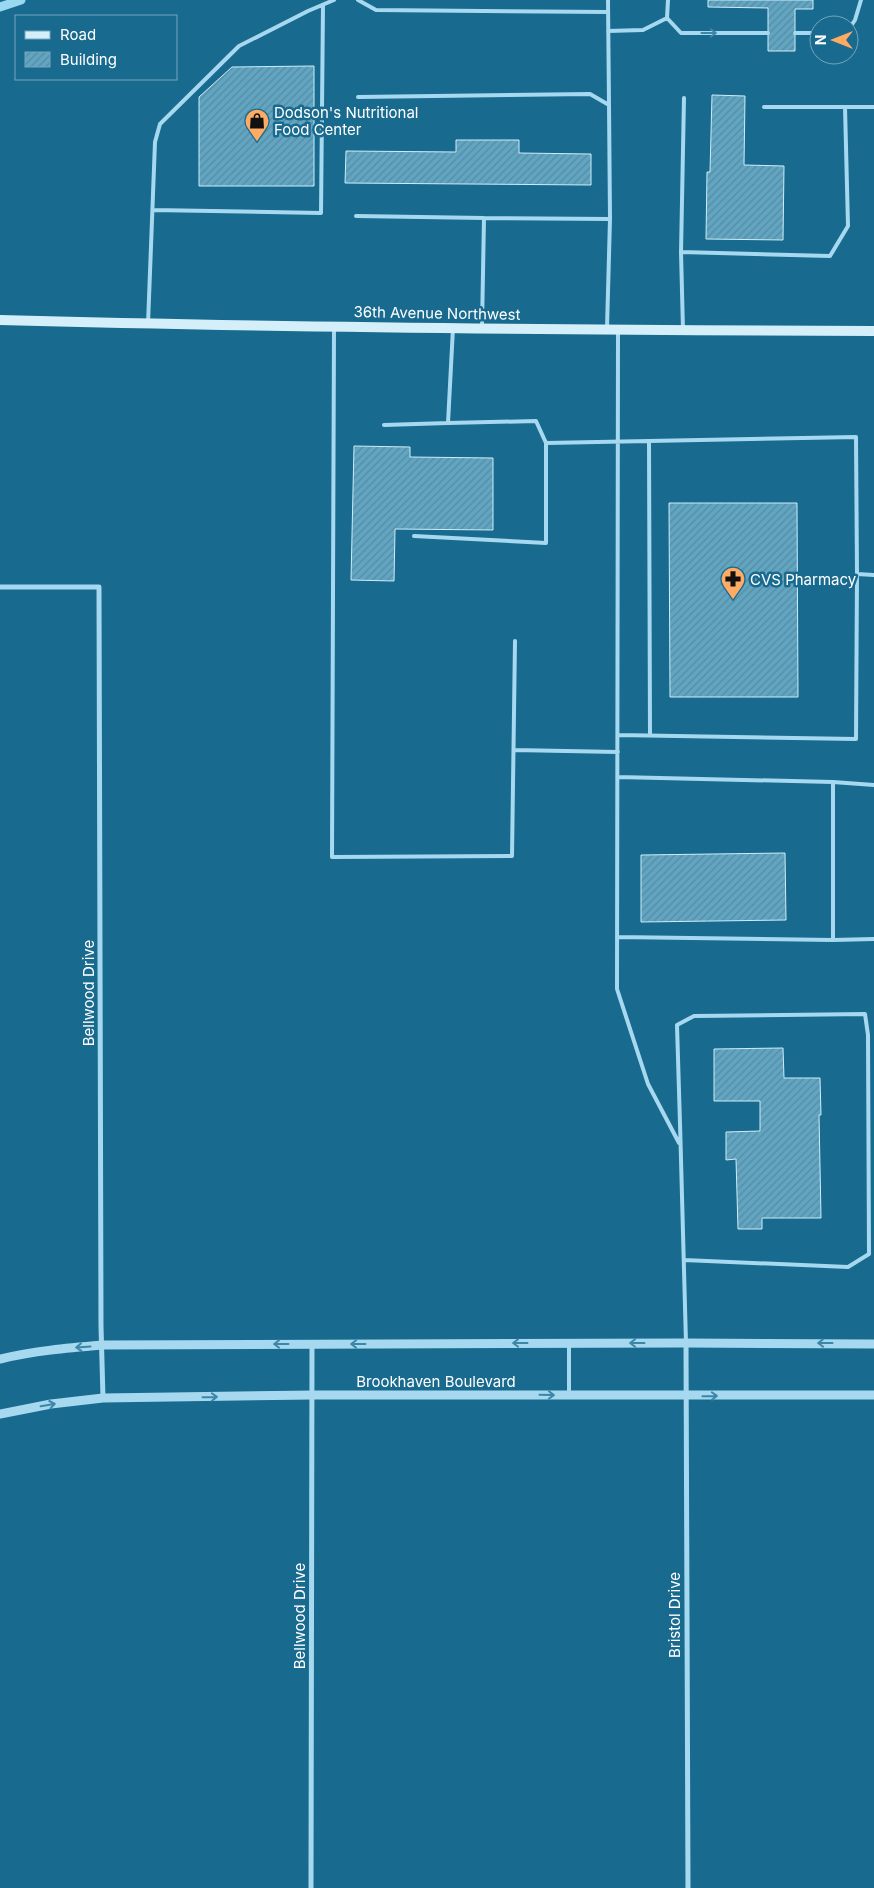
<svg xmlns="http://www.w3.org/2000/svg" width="874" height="1888" font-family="Inter,sans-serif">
	<defs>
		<pattern id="building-hatch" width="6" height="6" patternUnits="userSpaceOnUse" patternTransform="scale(1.25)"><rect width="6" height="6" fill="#60a5c2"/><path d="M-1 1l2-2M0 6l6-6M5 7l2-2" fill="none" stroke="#5a8a9f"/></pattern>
	</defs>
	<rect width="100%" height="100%" fill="#196a8f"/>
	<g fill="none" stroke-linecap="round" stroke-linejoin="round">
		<path stroke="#99d8f1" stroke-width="9" d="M0,7L21,0"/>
	</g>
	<path fill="url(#building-hatch)" stroke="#cdedfa" d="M708,0H813V9H795V51H768V8L708,7Z
		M314,66V186H199V97L232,67Z
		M712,95L745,96L744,165L784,166L783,240L706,239L707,172H710Z
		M456,140H519V153L591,154V185L345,183L346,151L456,152Z
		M354,446L410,447V457L493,458V530L395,529L394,581L351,580Z
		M669,503H797L798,697H670Z
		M785,853L786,920L641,922V855Z
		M783,1048L784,1078H820L821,1115H819L821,1218H762V1229H738L736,1159L726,1160V1132L760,1131V1101H714V1049Z"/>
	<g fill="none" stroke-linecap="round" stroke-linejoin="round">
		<path stroke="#a6d9ef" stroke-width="4" d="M358,0L376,10L608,12
			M608,0L609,105
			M668,0L667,18L681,33H768
			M849,29L855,20L861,0
			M608,31L643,30L667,18
			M795,33H819
			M358,97L590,94L609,105L610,219L607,328
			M764,107H874
			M153,210L321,213L323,5
			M356,216L484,218L482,327
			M484,218L610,219
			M681,252L684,98
			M148,324L155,142L160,124L239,46L308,11L334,0
			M334,327L332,857L512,856L515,641
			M453,328L448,423L536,421L546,443
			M618,330L617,989L648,1084L679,1143
			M683,330L681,252L830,256L848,226L845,107
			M384,425L448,423
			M649,441L650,735
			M414,536L546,543V443L856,437L857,574L874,575
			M618,735L856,739L857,574
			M514,750L618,752
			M618,777L833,782L874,785
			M833,782V940
			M617,937L833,940L874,939
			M684,1260L848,1267L869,1254L868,1035L865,1014L694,1016L677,1025C680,1131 684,1237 686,1343
			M569,1343V1395"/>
		<path stroke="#a6d9ef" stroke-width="5" d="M0,587H99L101,1326L103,1398
			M686,1343L688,1888
			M311,1888L312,1344"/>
		<path stroke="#a6d9ef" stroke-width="9" d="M0,1359C34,1351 67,1348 102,1345L686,1343L874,1344
			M0,1414L51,1404L103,1398L313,1395H874"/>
		<path stroke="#d4eefa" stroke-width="10" d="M0,320C291,328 583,330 874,331"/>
	</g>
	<defs><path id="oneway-shaft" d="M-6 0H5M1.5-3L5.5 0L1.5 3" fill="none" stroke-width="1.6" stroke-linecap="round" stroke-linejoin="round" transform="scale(1.25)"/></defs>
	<g stroke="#3c86a7">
		<use href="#oneway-shaft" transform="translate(709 33)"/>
		<use href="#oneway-shaft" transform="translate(520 1343) rotate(180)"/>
		<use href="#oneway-shaft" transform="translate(637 1343) rotate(180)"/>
		<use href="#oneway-shaft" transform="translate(825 1343) rotate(-180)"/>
		<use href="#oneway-shaft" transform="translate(281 1344) rotate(180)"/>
		<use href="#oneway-shaft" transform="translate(358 1344) rotate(180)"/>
		<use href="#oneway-shaft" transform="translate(83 1347) rotate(176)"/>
		<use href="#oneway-shaft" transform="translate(547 1395) rotate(1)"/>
		<use href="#oneway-shaft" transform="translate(710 1396) rotate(-1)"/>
		<use href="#oneway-shaft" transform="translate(210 1397) rotate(-1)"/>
		<use href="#oneway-shaft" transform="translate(48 1405) rotate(-9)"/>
	</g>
	<defs>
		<symbol id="shop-pin" viewBox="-11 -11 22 30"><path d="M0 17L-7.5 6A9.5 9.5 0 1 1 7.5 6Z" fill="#ffab64" stroke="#196a8f"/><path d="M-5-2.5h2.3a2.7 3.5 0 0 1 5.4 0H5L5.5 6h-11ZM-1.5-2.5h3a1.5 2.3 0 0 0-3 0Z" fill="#111"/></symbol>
		<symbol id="pharmacy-pin" viewBox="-11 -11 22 30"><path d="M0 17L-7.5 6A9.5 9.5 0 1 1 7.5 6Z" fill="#ffab64" stroke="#196a8f"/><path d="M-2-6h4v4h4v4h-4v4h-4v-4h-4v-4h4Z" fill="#111"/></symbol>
	</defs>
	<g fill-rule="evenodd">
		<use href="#shop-pin" x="243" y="107" width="28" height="38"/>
		<use href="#pharmacy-pin" x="719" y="565" width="28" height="38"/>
	</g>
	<g text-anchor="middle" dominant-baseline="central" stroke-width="5" stroke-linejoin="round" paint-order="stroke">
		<g font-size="15" fill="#fff" stroke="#196a8f" text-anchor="start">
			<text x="274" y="112">Dodson's Nutritional<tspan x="274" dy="17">Food Center</tspan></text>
			<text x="750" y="579">CVS Pharmacy</text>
		</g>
		<g font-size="15" fill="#fff" stroke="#196a8f">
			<text transform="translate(437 313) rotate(1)">36th Avenue Northwest</text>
			<text transform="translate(88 993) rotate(-90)">Bellwood Drive</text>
			<text x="436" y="1381">Brookhaven Boulevard</text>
			<text transform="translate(674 1615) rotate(-90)">Bristol Drive</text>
			<text transform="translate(299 1616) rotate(-90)">Bellwood Drive</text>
		</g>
	</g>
	<rect x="15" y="15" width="162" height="65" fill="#196a8f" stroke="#75a6bc"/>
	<rect x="25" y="31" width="25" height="8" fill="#d4eefa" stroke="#75a6bc"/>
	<text x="60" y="40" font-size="15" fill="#ffffff">Road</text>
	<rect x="25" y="52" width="25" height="15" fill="url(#building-hatch)" stroke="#75a6bc"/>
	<text x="60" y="65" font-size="15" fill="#ffffff">Building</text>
	<g transform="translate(834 40) rotate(270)"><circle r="24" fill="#196a8f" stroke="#75a6bc"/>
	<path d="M0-4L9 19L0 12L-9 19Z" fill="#ffab64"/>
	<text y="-8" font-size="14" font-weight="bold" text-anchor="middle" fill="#ffffff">N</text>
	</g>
</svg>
